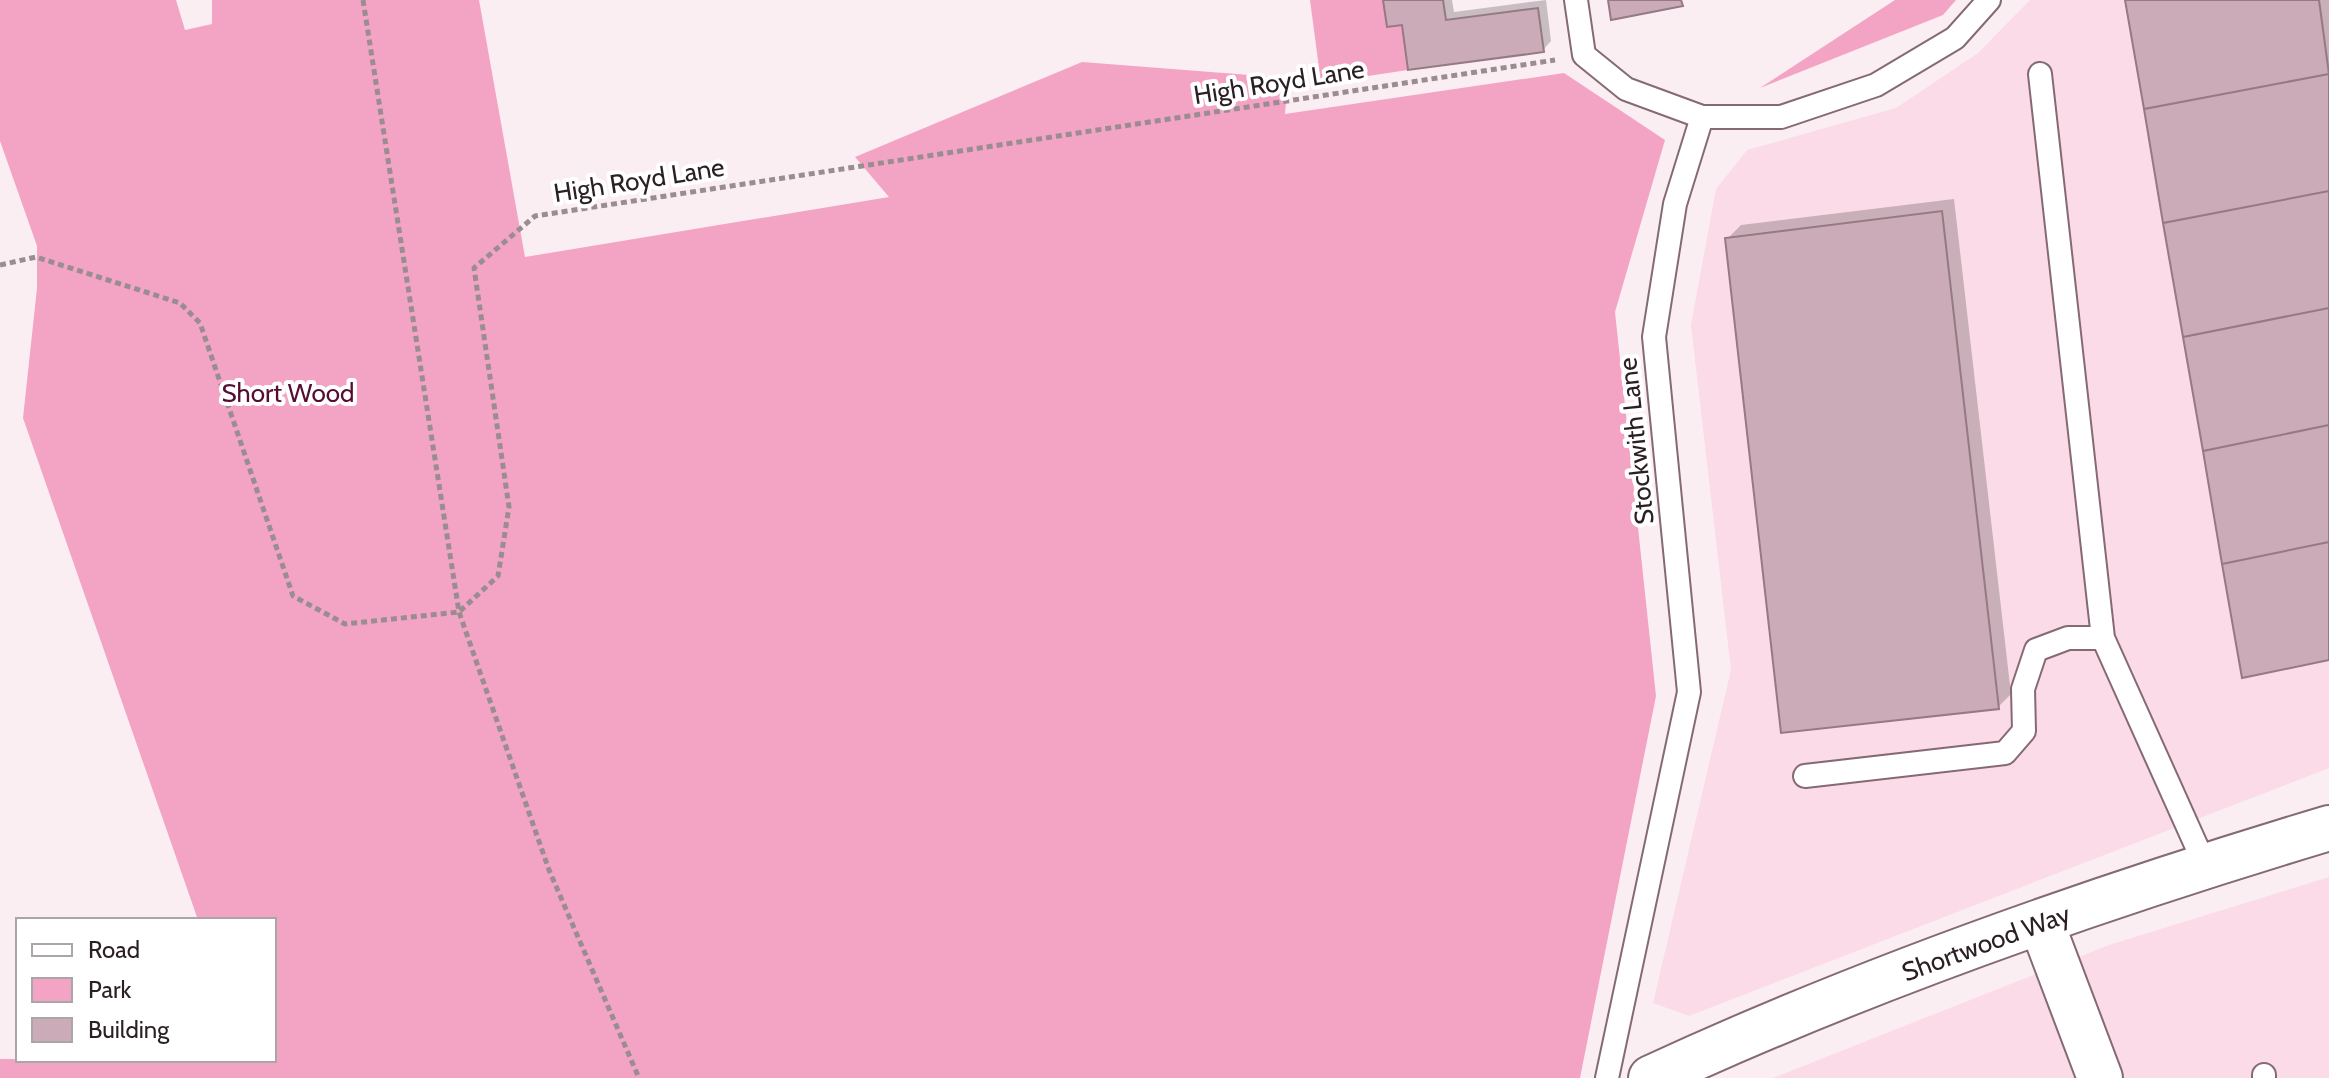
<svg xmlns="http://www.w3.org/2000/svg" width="2329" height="1078" font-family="Cabin,sans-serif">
	<rect width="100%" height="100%" fill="#fbeef2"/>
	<path fill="#fbdbe7" d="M2030,0H2329V768L1689,1016L1653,1003L1731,670L1691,325L1716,189L1747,150L1896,108L1978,53Z
		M2329,877V1078H1773L2109,945Z"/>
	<path fill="#f3a4c4" d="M0,0H176L185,30L212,24V0H479L525,257L889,197L855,157L1082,62L1288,78L1285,114L1564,73L1665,140L1615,312L1656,696L1580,1078H0V1059L274,1060V920H198L23,418L37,288V246L0,141Z
		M1310,0H1385L1387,26L1402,25L1408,70L1321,83Z
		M1895,0H1956L1943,15L1760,88Z"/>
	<path fill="#0003" d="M1386,0H1452L1454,12L1546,0L1551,41L1543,50L1404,22Z
		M2127,0H2329V658Z
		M1954,199L2011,694L1998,707L1727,239L1741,225Z"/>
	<path fill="#caabb7" stroke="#957984" stroke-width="2" d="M1383,0H1443L1446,20L1538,8L1544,52L1408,70L1402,25L1387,27Z
		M1608,0H1681L1683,6L1611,20Z
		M2125,0H2319L2329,74L2144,109Z
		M2329,74V191L2163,223L2144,109Z
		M2329,191V308L2183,337L2163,223Z
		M1942,211L1999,709L1781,733L1725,238Z
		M2329,308V425L2203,451L2183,337Z
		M2329,425V542L2222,564L2203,451Z
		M2329,542V660L2242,678L2222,564Z"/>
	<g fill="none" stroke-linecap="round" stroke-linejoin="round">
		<defs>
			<path id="service" d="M1576,0L1584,55L1626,89L1702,117
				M2040,74L2103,638L2205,865
				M1805,776L2005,753L2024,731L2023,689L2036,650L2068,638H2103
				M2264,1075V1078
				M1607,1078L1689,692L1654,337L1675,204L1702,117H1781L1876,85L1955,38L1989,0"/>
			<path id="minor" d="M2041,922L2100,1078
				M1651,1078C1869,977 2099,897 2329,828"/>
		</defs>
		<use href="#service" stroke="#856a74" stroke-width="26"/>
		<use href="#minor" stroke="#856a74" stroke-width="48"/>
		<path stroke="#998d91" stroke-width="5" stroke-dasharray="6 4" stroke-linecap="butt" d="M363,0L459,612L549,870L639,1078
			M0,265L36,257L180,303L200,323L293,596L345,624L459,612L498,576L509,507L474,268L535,216L1555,60"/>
		<use href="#service" stroke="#fff" stroke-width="22"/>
		<use href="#minor" stroke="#fff" stroke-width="44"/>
	</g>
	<g text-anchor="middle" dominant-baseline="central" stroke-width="8" stroke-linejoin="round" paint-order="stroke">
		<g font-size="26" fill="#2a1f23" stroke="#fff">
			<text transform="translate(1279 82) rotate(-9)">High Royd Lane</text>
			<text transform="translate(639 180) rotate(-9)">High Royd Lane</text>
			<text transform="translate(1636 441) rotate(-96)">Stockwith Lane</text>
			<text transform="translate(1986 943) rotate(-20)">Shortwood Way</text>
		</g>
		<g font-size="26" fill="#550d33" stroke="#fff">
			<text x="288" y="393">Short Wood</text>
		</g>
	</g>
	<rect x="16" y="918" width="260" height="144" fill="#ffffff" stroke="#aaa5a7" stroke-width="2"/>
	<rect x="32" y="944" width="40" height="12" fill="#ffffff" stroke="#aaa5a7" stroke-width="2"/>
	<text x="88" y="958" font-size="24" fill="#2a1f23">Road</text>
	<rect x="32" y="978" width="40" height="24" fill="#f3a4c4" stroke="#aaa5a7" stroke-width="2"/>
	<text x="88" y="998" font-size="24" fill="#2a1f23">Park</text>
	<rect x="32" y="1018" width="40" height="24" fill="#caabb7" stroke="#aaa5a7" stroke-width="2"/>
	<text x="88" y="1038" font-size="24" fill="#2a1f23">Building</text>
</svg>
